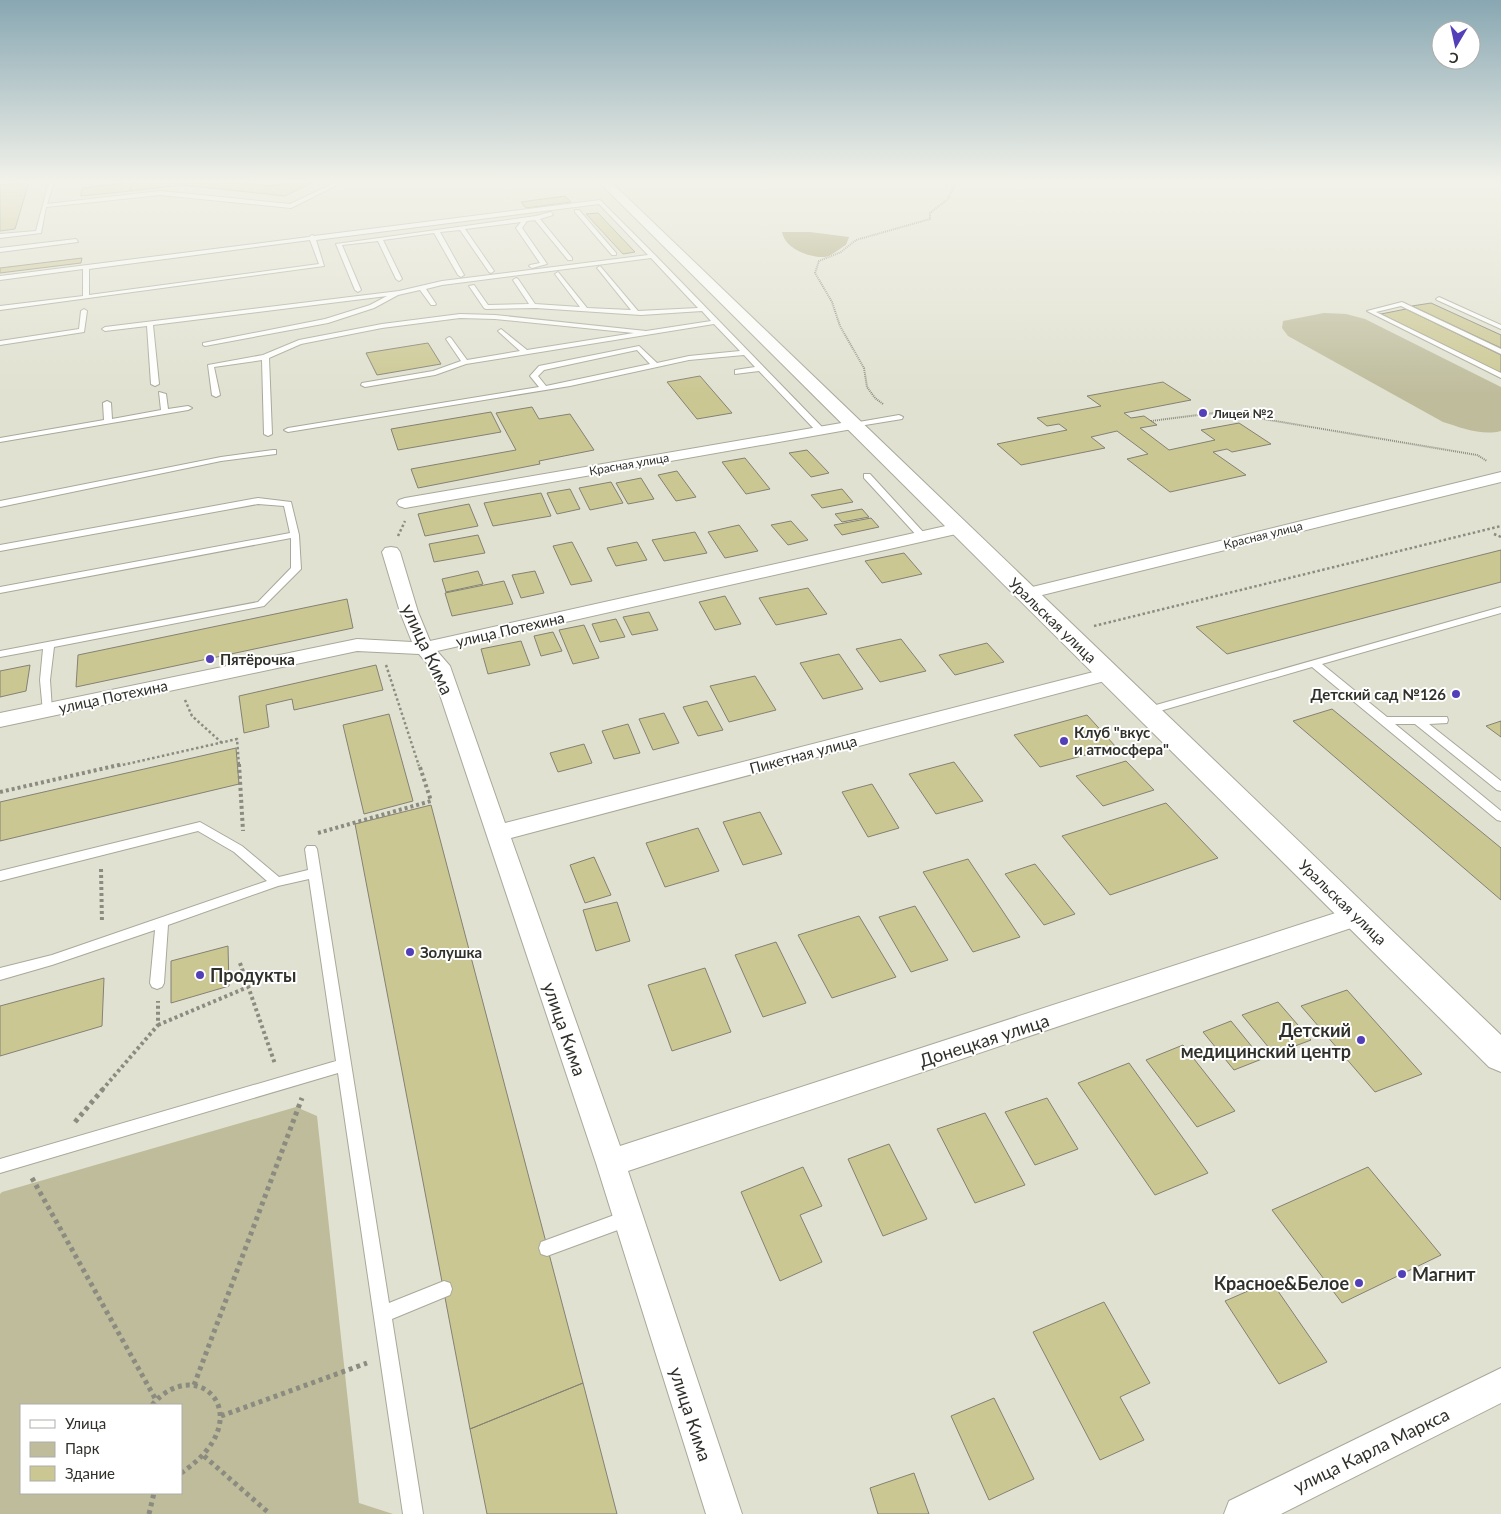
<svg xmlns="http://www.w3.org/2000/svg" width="1501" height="1514" font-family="Lato,sans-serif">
	<rect width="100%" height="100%" fill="#e1e1d1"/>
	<path fill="#bebc9b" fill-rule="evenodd" d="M1324,313L1346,314L1365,319L1501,387V431C1482,436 1462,428 1443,422L1288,336L1282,328L1283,321Z
		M296,1107L317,1116L359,1503L393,1514H0V1194L2,1192ZM181,1405V1493H21V1405Z"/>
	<path fill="#a29e6a" d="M782,232H810L849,237L846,245C840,248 832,256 825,257C810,258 785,249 782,232Z"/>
	<path fill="#cbc792" stroke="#838274" d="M29,182L15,229L0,231V185Z
		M132,182H235L275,186L284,182H313L285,196L182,185L131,191Z
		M132,182L131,191L81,196L82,188Z
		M565,196L571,202L526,208L521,202Z
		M598,213L635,252L623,254L586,214Z
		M82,258L81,263L0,273V268Z
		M1431,303L1501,335V348L1412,306Z
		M1406,309L1501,355V373L1381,314Z
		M428,343L441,364L377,375L366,353Z
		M700,376L732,413L697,419L667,382Z
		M1163,382L1191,400L1124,413L1131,418L1144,416L1157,425L1140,428L1169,450L1215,440L1201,430L1239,423L1271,444L1232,452L1227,449L1213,452L1246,475L1170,492L1127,459L1148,454L1117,431L1091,437L1105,448L1021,465L997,444L1067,430L1059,424L1047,426L1037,418L1101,406L1087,396Z
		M532,407L539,419L570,414L594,450L539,461L540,464L418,488L411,469L516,450L496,413Z
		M491,412L501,432L398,450L391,429Z
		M807,450L829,473L811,477L789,453Z
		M745,458L770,489L746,494L722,462Z
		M677,471L696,497L676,501L658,475Z
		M641,478L654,499L628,504L616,483Z
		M611,482L623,503L590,510L579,488Z
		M570,489L580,509L557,514L547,493Z
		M842,489L853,502L822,508L811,495Z
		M541,493L551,516L493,526L484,503Z
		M469,504L478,526L425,536L418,514Z
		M862,509L869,517L842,522L835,514Z
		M871,518L879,527L842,535L834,525Z
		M791,521L808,540L788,545L771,525Z
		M739,525L758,551L725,558L708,532Z
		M695,532L707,553L664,561L652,540Z
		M478,535L485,553L434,562L429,544Z
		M572,542L592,581L571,585L553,546Z
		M637,542L647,560L616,566L607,548Z
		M1501,550V582L1227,654L1196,627Z
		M904,553L922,574L882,583L865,561Z
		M478,571L483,584L446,592L442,579Z
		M535,571L544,593L521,598L512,575Z
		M504,581L513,604L452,616L445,593Z
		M808,588L827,614L776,625L759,598Z
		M725,596L741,624L715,630L699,602Z
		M347,599L353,628L76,687L78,655Z
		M649,612L658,630L632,635L623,617Z
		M616,619L625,637L600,642L592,624Z
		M584,625L599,658L573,664L559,630Z
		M553,632L562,651L541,656L534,636Z
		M901,639L926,671L880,682L856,649Z
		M521,641L530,665L488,674L481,649Z
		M987,643L1004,662L955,675L939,655Z
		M839,654L863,689L823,699L800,663Z
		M30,665L26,691L0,697V671Z
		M376,665L383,690L294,710L292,699L266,705L269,727L244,733L239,696Z
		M755,676L776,710L729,722L710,686Z
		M707,701L723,730L698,736L683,707Z
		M1332,709L1501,848V900L1293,721Z
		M664,713L679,743L653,750L639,719Z
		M389,714L413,801L364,814L343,725Z
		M1087,715L1116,747L1040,767L1014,735Z
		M1501,721V737L1486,726Z
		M628,724L640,753L614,759L602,731Z
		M584,744L592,763L558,772L550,753Z
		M236,748L239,784L0,841V802Z
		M1126,761L1154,790L1103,806L1076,776Z
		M954,762L983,801L936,814L909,774Z
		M872,784L899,828L868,837L842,792Z
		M1166,803L1218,858L1110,895L1062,836Z
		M431,805L583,1383L470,1429L355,824Z
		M760,812L782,854L743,865L723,822Z
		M698,828L719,871L665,887L646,843Z
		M594,857L611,895L585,903L570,865Z
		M968,859L1020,937L973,952L923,872Z
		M1035,864L1075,914L1044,925L1005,874Z
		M617,902L630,941L596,951L583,910Z
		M915,906L948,960L911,972L879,917Z
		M859,916L896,977L832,998L798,935Z
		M776,942L806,1003L763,1017L735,955Z
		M228,946L229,986L171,1003V961Z
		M705,968L731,1032L672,1051L648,985Z
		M104,978L102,1026L0,1056V1006Z
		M1347,990L1422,1074L1375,1092L1301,1006Z
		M1278,1002L1311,1040L1274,1054L1242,1015Z
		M1231,1021L1262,1059L1234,1070L1203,1032Z
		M1183,1045L1235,1111L1197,1127L1146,1060Z
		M1129,1063L1208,1173L1155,1195L1078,1083Z
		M1047,1098L1078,1149L1035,1165L1005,1112Z
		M985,1113L1025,1185L975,1203L937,1129Z
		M889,1144L927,1219L883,1236L848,1159Z
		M803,1167L822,1206L800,1215L822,1262L780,1281L741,1192Z
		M1368,1167L1441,1255L1342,1303L1272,1210Z
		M1271,1281L1327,1362L1279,1384L1225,1301Z
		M1104,1302L1150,1383L1120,1397L1144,1440L1100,1460L1033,1332Z
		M583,1383L617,1514H487L470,1429Z
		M994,1398L1034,1479L989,1500L951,1416Z
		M914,1473L929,1514H878L870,1488Z"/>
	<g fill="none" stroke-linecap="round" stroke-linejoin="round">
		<defs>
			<path id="service" d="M49,182H54L47,204L160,191L290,204L337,182H343L291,208L160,195L46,207L41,233L0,238V234L36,231Z
				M600,200L655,255L823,428V432H817L759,371L735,374V370L755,367L744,355L689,360L570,386L288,432L284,430L288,428L539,387L530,376L539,366L639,346L657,363L689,356L740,351L714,324L466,364L435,375L365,387L361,385L362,383L433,371L461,361L446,339L449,337L451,338L467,360L520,351L499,332L498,331L501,329L527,350L634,333L495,319L460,318L382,328L301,344L269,358L272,434L268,436L264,434L262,360L214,367L220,395L216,397L212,395L208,365L263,355L299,340L382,324L460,314L495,315L646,331L711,321L702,311L641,315L536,308L486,309L484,308L469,286L474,285L488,305L529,304L513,280L516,278L518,279L535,304L580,307L555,274L558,272L587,308L631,310L598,269L597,268L600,266L638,311L698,308L651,258L442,285L426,289L436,304L435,305H431L420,290L398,295L374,308L328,323L205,346L203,345V343L325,319L370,305L387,296L153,325L159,384L155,386L151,384L147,326L105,331L102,329L105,327L399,291L442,281L648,255L599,204L316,240L324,266L0,310V306L83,296V269L0,280V276L309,237L312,235L314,236ZM310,240L319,264L89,295V269ZM637,350L650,364L546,386L538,376L544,370Z
				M575,210H579L616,253V255H612L575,212Z
				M551,212L553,215L540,219L572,258V260H568L535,220L527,221L522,228L547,264L532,268L529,266L530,265L540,263L516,228L521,222L465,229L494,271L491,273L489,272L460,230L440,232L464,275L461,277L458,275L434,233L383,240L402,279L399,281L396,279L378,241L342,245L361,290L358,292L355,290L336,244L536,216Z
				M76,239L78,242L0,252V248Z
				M1439,297L1501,325V329L1437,300L1436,299Z
				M1402,302L1501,349V354L1401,306L1376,312L1501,373V378L1367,311Z
				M84,309L87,311L84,332L0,345V341L79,329L81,311Z
				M159,392L166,394L168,409L188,406L192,408L188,410L0,442V438L104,420L103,403L107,401L111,403L112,419L161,410Z
				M899,415L903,417L902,419L853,427L849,425L853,423Z
				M273,450H276V454L221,461L0,507V501L221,457Z
				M864,474H870L925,534V538H919L864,478Z
				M258,498L291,502L299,535L301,569L264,606L54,647L50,680L52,710L47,713L43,712L40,680L43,649L0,657V651L258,602L291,568V538L0,593V587L290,533L284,506L258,504L0,551V545Z
				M1501,607V613L1322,664L1387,717H1447L1448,720L1447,723L1429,724L1501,781V791L1497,790L1415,724H1395L1501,811V821L1497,820L1312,667L1146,715L1141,711L1142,709Z
				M200,822L242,846L279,877L308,870L305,849L307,846H315L317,849L389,1303L444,1281L450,1283L452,1289L450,1295L392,1319L423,1514H403L338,1073L0,1173V1159L336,1061L309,879L278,886L168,925L164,983L162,987L157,989L152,987L150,983L155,930L52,965L0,980V968L52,955L267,881L234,852L198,831L0,881V871Z
				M628,1210L634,1212L636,1218L634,1224L547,1256L541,1254L539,1248L541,1242Z"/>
			<path id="minor" d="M853,421L858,422L860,425L858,428L405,508L399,506L397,503L399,500L405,498Z
				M1501,472V482L1026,599L1020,598L1017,594L1020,590Z
				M959,523L965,524L967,528L965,532L437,651L450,666L505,823L1109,668L1116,670L1119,674L1116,678L511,838L620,1146L1357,906L1366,909L1369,916L1366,923L628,1171L742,1514H706L596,1163L431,668L419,654L357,651L0,727V713L357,639L412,642L400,612L382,552L385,548L391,547L397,548L400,552L418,612L430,641Z
				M1501,1368V1403L1281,1514H1224L1229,1501Z"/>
			<path id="tertiary" d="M599,182H611L1501,1035V1072L1489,1067Z"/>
		</defs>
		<use href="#service" stroke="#a9a89a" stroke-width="2"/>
		<use href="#minor" stroke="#a9a89a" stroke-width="2"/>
		<use href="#tertiary" stroke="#a9a89a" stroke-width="2"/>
		<path stroke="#8b8b80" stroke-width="2" stroke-dasharray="1 1" stroke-linecap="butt" d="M883,404L875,398L867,387L864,368L840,326L832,302L815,273L819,261L841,252L856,240L930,219V213L948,199L956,182
			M1151,421L1222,412L1477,455L1487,461"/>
		<path stroke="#8b8b80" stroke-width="2.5" stroke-dasharray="2.5 2.5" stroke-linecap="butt" d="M1494,534L1501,537
			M398,536L405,521
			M1094,626L1501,526
			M386,665L419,766
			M185,700L192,716L221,742
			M118,766L237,739L239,766"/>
		<path stroke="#8b8b80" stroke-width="4" stroke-dasharray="3 3" stroke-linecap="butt" d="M239,764L243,831
			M0,792L123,764
			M318,833L431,801L419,764
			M101,869L102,923
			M240,963L275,1064
			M158,1025L248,987
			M102,1090L158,1025V1001"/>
		<path stroke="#8b8b80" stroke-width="5" stroke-dasharray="4 4" stroke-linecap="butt" d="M75,1122L103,1089
			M32,1178L156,1400
			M194,1385L302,1098
			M152,1405C198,1351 263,1418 181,1473
			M221,1416L367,1363
			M204,1456L270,1514
			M149,1514L154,1493"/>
		<use href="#service" fill="#fff" fill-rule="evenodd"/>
		<use href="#minor" fill="#fff" fill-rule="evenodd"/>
		<use href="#tertiary" fill="#fff" fill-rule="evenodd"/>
	</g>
	<linearGradient id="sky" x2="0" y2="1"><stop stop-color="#88a7b2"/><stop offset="0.46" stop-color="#f2f2ea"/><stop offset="1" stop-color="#f2f2ea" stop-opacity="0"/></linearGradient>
	<rect width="1501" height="394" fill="url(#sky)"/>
	<g fill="#533fb7" stroke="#fff" stroke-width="2">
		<circle cx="1203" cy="413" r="5"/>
		<circle cx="210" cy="659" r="5"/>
		<circle cx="1456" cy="694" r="5"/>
		<circle cx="1064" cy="741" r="5"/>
		<circle cx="410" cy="952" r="5"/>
		<circle cx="200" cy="975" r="5"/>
		<circle cx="1361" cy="1040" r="5"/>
		<circle cx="1402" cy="1274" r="5"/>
		<circle cx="1359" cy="1283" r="5"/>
	</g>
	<g text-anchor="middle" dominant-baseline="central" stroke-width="4" stroke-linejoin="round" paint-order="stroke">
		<g font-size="12" font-weight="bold" fill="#31312b" stroke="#fff" text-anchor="start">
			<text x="1213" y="413">Лицей №2</text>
		</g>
		<g font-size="12" fill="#31312b" stroke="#fff">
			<text transform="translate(629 464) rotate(-10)">Красная улица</text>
			<text transform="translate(1263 535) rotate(-14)">Красная улица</text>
		</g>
		<g font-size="15" fill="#31312b" stroke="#fff">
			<text transform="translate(1053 620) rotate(44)">Уральская улица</text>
			<text transform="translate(510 629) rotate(-13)">улица Потехина</text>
			<text transform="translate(113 696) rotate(-12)">улица Потехина</text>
			<text transform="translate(803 754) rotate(-15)">Пикетная улица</text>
			<text transform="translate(1343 902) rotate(44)">Уральская улица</text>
		</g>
		<g font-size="15" font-weight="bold" fill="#31312b" stroke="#fff" text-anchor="start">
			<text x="220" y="659">Пятёрочка</text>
			<text x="1446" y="694" text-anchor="end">Детский сад №126</text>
			<text x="1074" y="732">Клуб "вкус<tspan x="1074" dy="17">и атмосфера"</tspan></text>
			<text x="420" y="952">Золушка</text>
		</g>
		<g font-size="18" fill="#31312b" stroke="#fff">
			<text transform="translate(428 649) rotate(65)">улица Кима</text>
			<text transform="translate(565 1029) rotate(71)">улица Кима</text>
			<text transform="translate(984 1040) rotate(-18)">Донецкая улица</text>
			<text transform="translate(691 1414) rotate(72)">улица Кима</text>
			<text transform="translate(1371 1450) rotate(-26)">улица Карла Маркса</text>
		</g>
		<g font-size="18" font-weight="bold" fill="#31312b" stroke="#fff" text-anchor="start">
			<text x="210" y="975">Продукты</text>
			<text x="1351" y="1030" text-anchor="end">Детский<tspan x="1351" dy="21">медицинский центр</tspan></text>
			<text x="1412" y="1274">Магнит</text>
			<text x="1349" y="1283" text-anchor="end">Красное&amp;Белое</text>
		</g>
	</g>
	<rect x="20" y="1404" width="162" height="90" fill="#ffffff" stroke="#adadaa"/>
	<rect x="30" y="1420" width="25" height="8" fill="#ffffff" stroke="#adadaa"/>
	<text x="65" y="1429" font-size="15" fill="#31312b">Улица</text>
	<rect x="30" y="1442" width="25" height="15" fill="#bebc9b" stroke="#adadaa"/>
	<text x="65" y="1454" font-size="15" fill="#31312b">Парк</text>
	<rect x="30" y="1466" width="25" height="15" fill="#cbc792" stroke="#adadaa"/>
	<text x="65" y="1479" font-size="15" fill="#31312b">Здание</text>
	<g transform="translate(1456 45) rotate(189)"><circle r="24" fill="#ffffff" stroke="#adadaa"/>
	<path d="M0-4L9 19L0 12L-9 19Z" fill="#533fb7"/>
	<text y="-8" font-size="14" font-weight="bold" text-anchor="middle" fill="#31312b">С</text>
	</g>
</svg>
